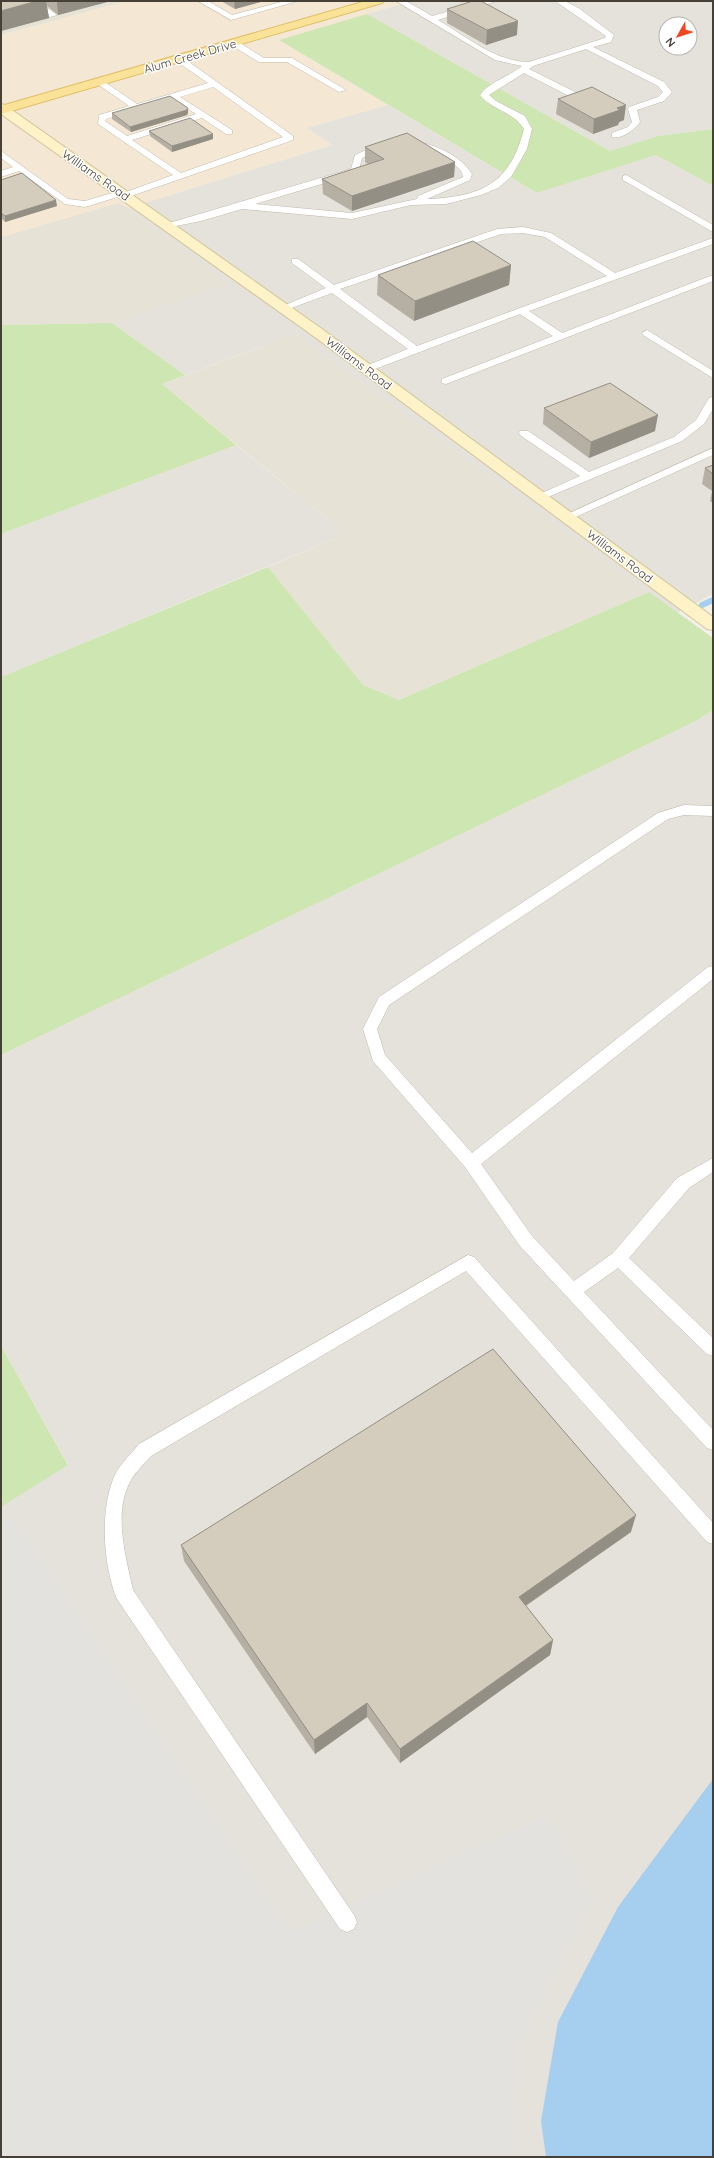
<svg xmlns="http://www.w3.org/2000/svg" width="714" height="2158" font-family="Quicksand,sans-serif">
	<rect width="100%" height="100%" fill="#f3f0e7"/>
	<path fill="#e7e2d6" d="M1,1H127L1,35Z
		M118,203L129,208L230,284L112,323L1,325V237Z
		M295,334L649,592L399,700L363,685L268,567L346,534L162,384Z"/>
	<path fill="#f4e7d3" d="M127,1H413L279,40L388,105L307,128L332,145L129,208L118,203L1,237V35Z"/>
	<path fill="#e5e2dc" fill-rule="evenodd" d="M413,1H713V129L658,136L610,151L367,14ZM666,24H690V48H666Z
		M388,105L537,193L656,155L713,186V594L677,613L295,334L185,375L112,323L229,284L129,208L332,145L307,128Z
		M236,445L346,534L1,677V534Z
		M713,710V2157H1V1507L68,1464L1,1346V1055L696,721Z"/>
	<path fill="#cde6b2" d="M367,14L610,151L658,136L713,129V186L656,155L537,193L279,40Z
		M112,323L185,375L162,384L236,445L1,534V325Z
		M268,567L363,685L399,700L649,592L713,638V710L696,721L1,1055V677Z
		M1,1346L68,1465L1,1507Z"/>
	<path fill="#e4e2df" d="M10,1516L290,1933L546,1816L591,1899L520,2042L510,2157H1V1523Z"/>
	<path fill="#a6ceee" d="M713,1779V2157H546L541,2121L558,2022L618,1907Z"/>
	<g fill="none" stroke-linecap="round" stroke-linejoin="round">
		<path stroke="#a6ceee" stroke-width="6" d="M702,605L713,600"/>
		<defs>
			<path id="service" d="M29,1H38L57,15L50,17Z
				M198,1H208L232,15L285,1H298L231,20Z
				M396,1H406L432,16L485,1H497L438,20C465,36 496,62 529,62L605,38L606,36L555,1H565L580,9L614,35L611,42L593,47L664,82L672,92L664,101L637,110L640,122C634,130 623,139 612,137V133L628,127L632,122L628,109L629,107L658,97L663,92L658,86L586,49L533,66L529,69L579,94V98H573L524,73L489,95L496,101L525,116L532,129L527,149L511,177L498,188L481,195L446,204L411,205L352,219L242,209L201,221L166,228V224L351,169L355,155L384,142L387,143V147L362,158L358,173L255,204L352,213L417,199L418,196L463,177C464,164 430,151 420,148V144L423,143C442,148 461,157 472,174L470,180L427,199C481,197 510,184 524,129C514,112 492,110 480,95C490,81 509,77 522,66L495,60Z
				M231,41H237L264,58H292L346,90L339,92L287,62H259L231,45Z
				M176,57H182L293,136V140L128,197L121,196L85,207L65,204L19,171L1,177V171L13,167L1,158V151L68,199L85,201L122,190L126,192L173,175L98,124L99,115L129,106L95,82L102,80L137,104L208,83L176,61ZM213,87L283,137L181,173L132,140L202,118L226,134H232V130L180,97ZM173,99L196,114L127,136L105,121L106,119Z
				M626,175L713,225V232L623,180V176Z
				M523,227L551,233L615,273L713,238V244L529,311L562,333L713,275V281L446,384L442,383V379L553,336L520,314L367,372L362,369L363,367L408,349L332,293L286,310H280L278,308L326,288L292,263V259H298L334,285L497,229ZM523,233L545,237L607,276L417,346L340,289L501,234Z
				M647,330L713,371V378L643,335L642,333Z
				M713,397V409L704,424L682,441L543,499H535L533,497L580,476L520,435L519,433L520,431H528L589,472L674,437L696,420L709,398Z
				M713,448V455L571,519L567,520L561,517Z
				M684,805L713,806V816L684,815L668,819L389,1005L377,1029L385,1055L472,1153L708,967L713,966V979L481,1164L532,1236L574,1281L613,1253L677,1178L713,1158V1172L689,1188L629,1258L713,1338V1356L707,1354L618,1268L584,1292L713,1430V1450L707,1448L520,1246L465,1167L373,1061L363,1029L379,997L658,813Z
				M468,1255L474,1257L713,1523V1544L707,1542L466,1271L151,1456C144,1464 135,1472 130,1482C113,1513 126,1558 133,1590L354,1915L357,1922L354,1929L347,1932L340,1929L117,1599C103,1566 99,1506 116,1473C122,1462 131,1454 139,1444Z"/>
			<path id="secondary" d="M1,104L5,105L322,329L713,617V630L707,629L312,335L1,114Z"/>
			<path id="primary" d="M366,1H384L382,3L1,114V106Z"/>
		</defs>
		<use href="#service" stroke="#c1bbad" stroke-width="1"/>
		<use href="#secondary" stroke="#d1c499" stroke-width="2"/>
		<use href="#primary" stroke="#dfc069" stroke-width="2"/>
		<use href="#service" fill="#fff" fill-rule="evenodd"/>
		<use href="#secondary" fill="#fdf2c8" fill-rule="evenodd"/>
		<use href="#primary" fill="#fae299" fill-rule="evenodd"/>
	</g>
	<path fill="#b6afa3" d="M1,1H111L58,15L47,6L49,18L1,31Z
		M221,1H264L235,9Z
		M447,9L517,35L486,45L447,23Z
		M558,99L624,120L619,122L618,125L593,134L556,114Z
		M112,113H188L187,115L131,132L112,119Z
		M149,131L213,134V139L172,152L150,136Z
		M365,147L455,162L454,177L352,211L323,194L322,179L368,164L365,162Z
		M1,180L57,206L5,222L1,218Z
		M511,265L509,285L414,321L377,295L378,275Z
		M544,408L655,431L589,458L543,424Z
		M713,465V503L710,501L712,491L702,484L705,468Z
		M631,1532L526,1606L553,1640L550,1655L400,1763L367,1717L315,1754L184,1561L181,1545Z"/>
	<path fill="#948f84" d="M37,1H46L49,18L1,31V11Z
		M57,1H111L58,15Z
		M234,1H264L235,9Z
		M518,21L517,35L486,45L487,30Z
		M626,105L624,120L619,122L618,125L593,134L594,119L617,108Z
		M188,108V113L187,115L131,132L130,127Z
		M213,134V139L172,152V146Z
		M455,162L454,177L352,211V196Z
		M56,200L57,206L5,222V216Z
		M511,265L509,285L414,321L415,301Z
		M658,415L655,431L589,458L591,442Z
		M636,1515L631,1532L516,1612L519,1597Z
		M553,1640L550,1655L400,1763V1749Z
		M367,1703V1717L315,1754L314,1740Z"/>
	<path fill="#d4ccbd" stroke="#948f84" d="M1,1H37L1,11Z
		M473,1H481L518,21L487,30L447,9Z
		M592,87L626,105L617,108L620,110L594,119L558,99Z
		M170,96L188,108L187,110L130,127L112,113Z
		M190,118L213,134L172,146L149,131Z
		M407,133L455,162L352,196L322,179L384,159L365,147Z
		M22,173L56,200L5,216L1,213V180Z
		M473,241L511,265L415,301L378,275Z
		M610,383L658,415L591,442L544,408Z
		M713,465V474L705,468Z
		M493,1349L636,1515L519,1597L553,1640L400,1749L367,1703L314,1740L181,1545Z"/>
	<g text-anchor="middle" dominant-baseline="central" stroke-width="3" stroke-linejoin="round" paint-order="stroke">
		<g font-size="12" fill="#464037" stroke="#fff">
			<text transform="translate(190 56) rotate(-16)">Alum Creek Drive</text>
			<text transform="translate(96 175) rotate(35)">Williams Road</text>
			<text transform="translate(359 363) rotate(37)">Williams Road</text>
			<text transform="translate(620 556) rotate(37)">Williams Road</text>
		</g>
	</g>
	<rect width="714" height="2158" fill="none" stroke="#464037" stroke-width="4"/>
	<g transform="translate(678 36) rotate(231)"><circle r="19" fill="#ffffff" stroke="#b5b3af"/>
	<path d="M0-3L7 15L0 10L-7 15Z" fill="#f24620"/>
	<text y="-6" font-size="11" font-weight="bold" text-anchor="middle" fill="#464037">N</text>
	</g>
</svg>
